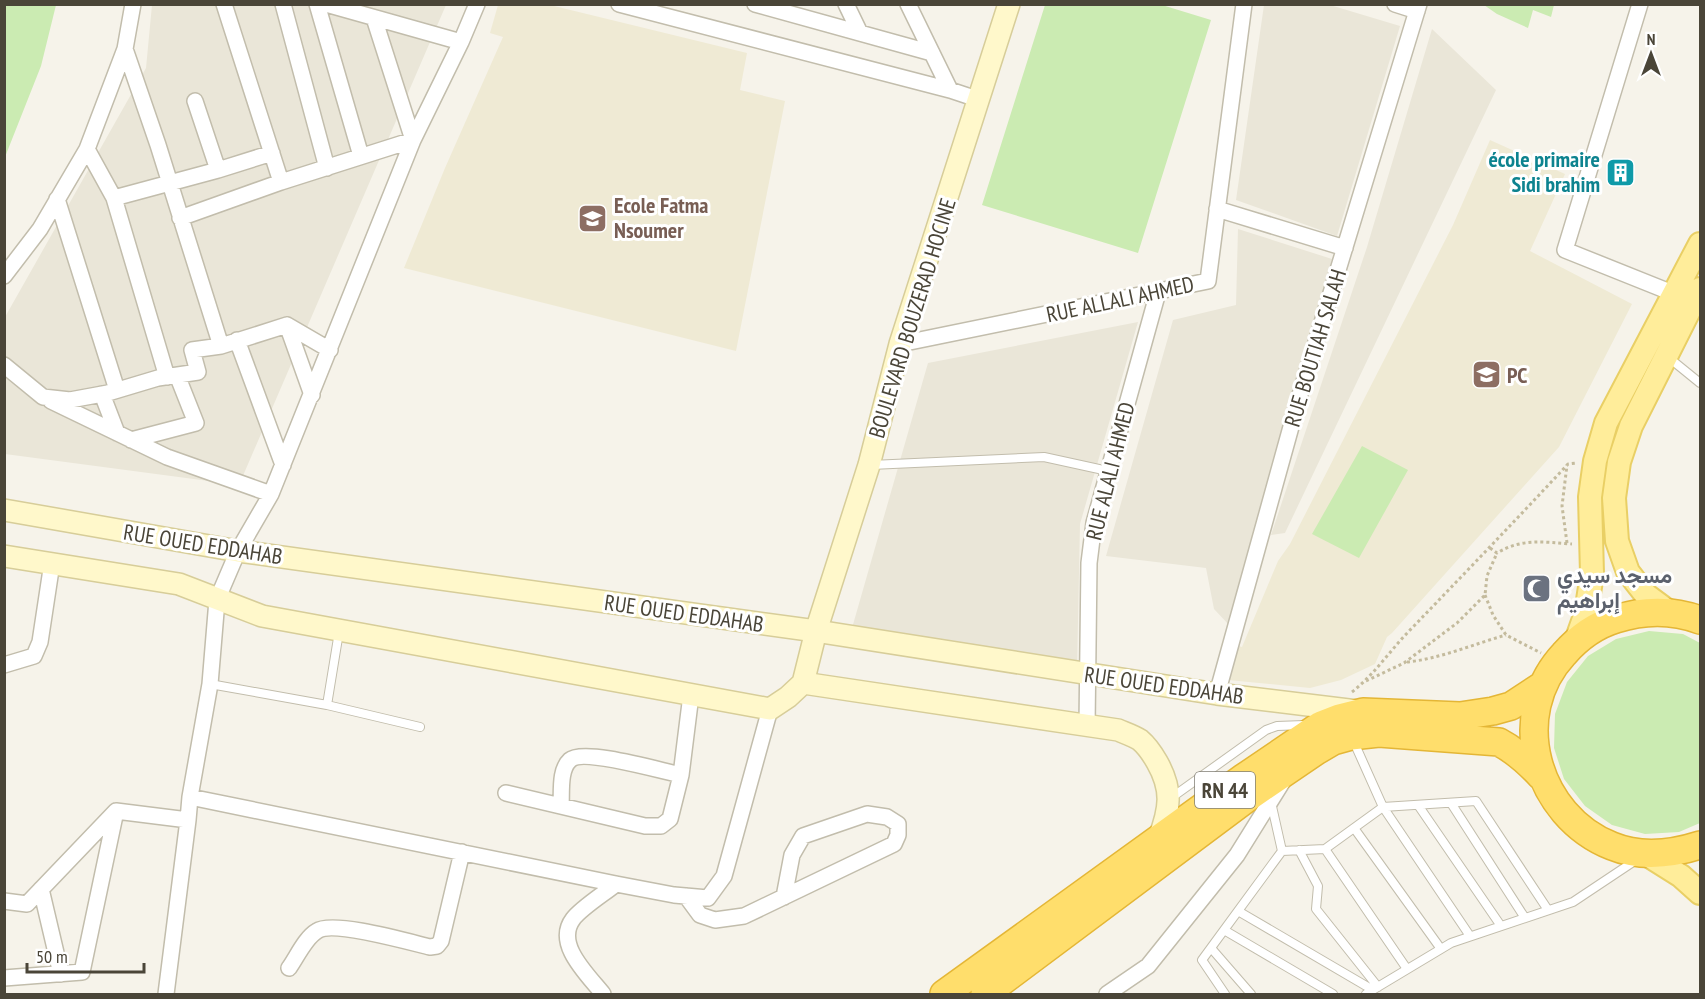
<svg xmlns="http://www.w3.org/2000/svg" width="1705" height="999" font-family="'PT Sans Narrow',Vazirmatn,sans-serif">
	<rect width="100%" height="100%" fill="#f6f3ea"/>
	<path fill="#eae6d8" d="M152,5H446L239,485L5,454V317L146,68Z
		M1264,5H1330L1400,26L1337,236L1236,200Z
		M1432,29L1496,90L1285,533L1271,535L1367,247Z
		M1238,229L1332,259L1230,626L1214,609L1206,568L1106,556L1173,320L1236,305Z
		M1138,322L1080,524L1077,670L850,635L928,363Z"/>
	<path fill="#efead4" d="M498,5H550L747,53L740,90L785,101L736,351L404,268L445,168L503,37L490,33Z
		M1490,140L1565,174L1530,251L1632,304L1559,447L1392,633L1387,637L1375,664L1341,680L1310,688L1228,680L1231,644L1242,647L1278,561L1290,544L1453,225Z"/>
	<path fill="#cbebb2" d="M5,4L56,5L41,66L5,157Z
		M1045,5H1162L1211,20L1138,253L982,205Z
		M1484,5H1554L1551,17L1533,10L1528,28L1497,14Z
		M1362,446L1408,470L1359,558L1312,534Z
		M1649,631L1683,634L1700,643V823L1679,832L1645,834L1612,825L1585,806L1564,779L1554,748L1555,714L1567,682L1588,656L1616,639Z"/>
	<g fill="none" stroke-linecap="round" stroke-linejoin="round">
		<defs>
			<path id="lane" d="M1668,357L1700,383
				M871,465L1044,457L1108,471
				M210,684L327,705L420,727
				M327,705L339,632
				M1353,740L1383,807L1476,801L1548,910
				M1171,798L1266,730L1277,726L1304,725
				M1451,803L1525,918
				M1418,805L1501,926
				M1354,828L1441,949
				M1325,849L1407,969
				M1299,850L1318,886L1316,909L1378,987
				M1282,851L1325,849L1383,807L1470,936
				M1238,911L1373,990
				M1224,930L1333,994
				M1211,948L1251,994
				M1225,994L1202,960L1282,851L1271,802
				M1366,994L1451,943L1573,902L1636,860"/>
			<path id="street" d="M224,4L281,182L413,140L374,18
				M283,4L327,168
				M317,4L361,156
				M326,4L461,42
				M619,4L950,90
				M755,4L932,53
				M846,4L860,33
				M908,4L950,90L980,100
				M1395,4L1417,11
				M1640,4L1565,250L1675,294
				M125,49L158,145L221,346L287,325L330,350
				M195,101L218,170
				M87,149L114,198L218,170L272,153
				M114,198L167,377
				M57,199L117,390
				M1217,209L1345,248
				M180,218L281,182
				M4,276L40,229L87,149L125,49L133,4
				M287,325L312,395
				M237,340L283,465
				M900,344L1208,281L1244,4
				M4,365L43,397L70,400L108,393L158,378L198,372L192,350L221,346
				M102,394L117,433
				M51,401L167,457L271,494
				M131,440L196,423L177,375
				M4,665L34,656L40,642L52,563
				M1217,694L1299,398L1419,4
				M1087,726L1089,563L1094,523L1158,292
				M506,793L645,826H661L670,819L681,775L691,695
				M190,797L616,884L674,895L708,898L724,876L770,709
				M561,805C562,792 559,770 570,760C583,748 661,771 681,775
				M41,889L61,974
				M686,896L700,915L715,920L744,916L894,844L898,835V824L887,817L867,814L803,836L792,855L784,897
				M4,901L27,904L116,811L188,820L190,797L210,684L217,600L238,551L271,494L413,140L461,42L477,4
				M289,968C297,957 305,938 317,931C332,920 409,942 430,947L437,946L441,941L462,852
				M4,978L82,972L116,811
				M166,994L188,820
				M603,994C588,975 554,944 573,919C581,908 605,893 616,884
				M1107,994L1148,966L1237,855L1283,781"/>
			<path id="secondary" d="M4,510L238,551L816,631L1217,694L1357,711
				M4,556L179,584L262,616L770,709L788,697L803,683L1118,730C1125,733 1134,736 1140,740C1146,745 1153,755 1157,762C1173,790 1170,809 1159,838
				M803,683L816,631L869,465L900,344L1009,4"/>
			<path id="primary" d="M1669,612L1646,595L1628,572L1617,541L1614,498L1619,462L1631,426L1700,289
				M1576,641L1586,613L1592,574L1590,497L1595,461L1606,423L1700,244
				M1646,854L1681,876L1700,893"/>
			<path id="highway" d="M1700,620C1673,610 1644,610 1616,619C1596,625 1578,638 1564,654C1507,715 1536,816 1612,846C1641,858 1672,854 1700,845
				M944,994L1243,778L1321,725L1339,718L1363,712L1460,716L1493,711L1511,706L1543,685
				M985,994L1250,796L1316,751L1333,741L1351,736L1379,733L1499,742C1516,751 1528,762 1541,776"/>
		</defs>
		<use href="#lane" stroke="#c2bdac" stroke-width="10"/>
		<use href="#street" stroke="#c2bdac" stroke-width="18"/>
		<use href="#secondary" stroke="#d7cd99" stroke-width="24"/>
		<use href="#primary" stroke="#e9cf65" stroke-width="26"/>
		<use href="#highway" stroke="#e4b636" stroke-width="30"/>
		<path stroke="#c4bb9d" stroke-width="3" stroke-dasharray="3 3" stroke-linecap="butt" d="M1567,543L1562,506L1567,465
			M1490,548L1497,553C1522,538 1544,542 1572,544
			M1485,595L1493,615L1506,635L1541,653
			M1407,662C1439,659 1474,644 1506,635
			M1366,681L1404,663L1457,623L1485,595L1487,576L1497,553
			M1352,692C1375,674 1391,649 1412,628C1464,574 1516,520 1568,464L1577,463"/>
		<use href="#lane" stroke="#fff" stroke-width="8"/>
		<use href="#street" stroke="#fff" stroke-width="15"/>
		<use href="#secondary" stroke="#fff8cb" stroke-width="21"/>
		<use href="#primary" stroke="#ffed9a" stroke-width="22"/>
		<use href="#highway" stroke="#ffde6c" stroke-width="27"/>
	</g>
	<defs>
		<symbol id="building-square" viewBox="-11 -11 22 22"><rect x="-9" y="-9" width="18" height="18" rx="4" fill="#0f9aa8" stroke="#fff"/><path d="M-4-6H4V6H1V3H-1V6H-4ZM-2.5-4.3h1.7v1.8h-1.7ZM.8-4.3h1.7v1.8H.8ZM-2.5-1h1.7V.8h-1.7ZM.8-1h1.7V.8H.8Z" fill="#fff"/></symbol>
		<symbol id="school-square" viewBox="-11 -11 22 22"><rect x="-9" y="-9" width="18" height="18" rx="4" fill="#8d6e63" stroke="#fff"/><path d="M0-5L7-2L0 1L-7-2ZM-4 1L0 2.5L4 1V4Q0 6-4 4Z" fill="#fff"/></symbol>
		<symbol id="mosque-square" viewBox="-11 -11 22 22"><rect x="-9" y="-9" width="18" height="18" rx="4" fill="#6b7280" stroke="#fff"/><path d="M3.5-4.9A6 6 0 1 0 3.5 4.9A5 5 0 1 1 3.5-4.9Z" fill="#fff"/></symbol>
	</defs>
	<g fill-rule="evenodd">
		<use href="#building-square" x="1604" y="156" width="33" height="33"/>
		<use href="#school-square" x="576" y="202" width="33" height="33"/>
		<use href="#school-square" x="1470" y="358" width="33" height="33"/>
		<use href="#mosque-square" x="1520" y="572" width="33" height="33"/>
	</g>
	<g text-anchor="middle" dominant-baseline="central" stroke-width="6" stroke-linejoin="round" paint-order="stroke">
		<rect fill="#fff" stroke="#807d74" stroke-width="1.5" x="1195" y="772" width="60" height="36" rx="4.5"/>
		<g font-size="21" font-weight="bold" fill="#4a4538">
			<text x="1225" y="790">RN 44</text>
		</g>
		<g font-size="22" font-weight="bold" fill="#0d838f" stroke="#fff" text-anchor="end">
			<text x="1600" y="159">école primaire<tspan x="1600" dy="25">Sidi brahim</tspan></text>
		</g>
		<g font-size="22" font-weight="bold" fill="#785e54" stroke="#fff" text-anchor="start">
			<text x="614" y="205">Ecole Fatma<tspan x="614" dy="25">Nsoumer</tspan></text>
			<text x="1507" y="375">PC</text>
		</g>
		<g font-size="22" fill="#4a4538" stroke="#fff">
			<text transform="translate(1120 299) rotate(-12)">RUE ALLALI AHMED</text>
			<text transform="translate(912 318) rotate(-73)">BOULEVARD BOUZERAD HOCINE</text>
			<text transform="translate(1315 348) rotate(-73)">RUE BOUTIAH SALAH</text>
			<text transform="translate(1110 471) rotate(-76)">RUE ALALI AHMED</text>
			<text transform="translate(203 544) rotate(9)">RUE OUED EDDAHAB</text>
			<text transform="translate(684 613) rotate(8)">RUE OUED EDDAHAB</text>
			<text transform="translate(1164 685) rotate(8)">RUE OUED EDDAHAB</text>
		</g>
		<g font-size="22" font-weight="bold" fill="#5b616d" stroke="#fff" text-anchor="start">
			<text x="1557" y="575">مسجد سيدي<tspan x="1557" dy="25">إبراهيم</tspan></text>
		</g>
	</g>
	<rect width="1705" height="999" fill="none" stroke="#4a4538" stroke-width="12"/>
	<g transform="translate(1651 54)" stroke="#ffffff" stroke-width="4.5" paint-order="stroke">
	<path d="M0-4.5L10 22L0 15L-10 22Z" fill="#4a4538"/>
	<text y="-9" font-size="16" font-weight="bold" text-anchor="middle" fill="#4a4538">N</text>
	</g>
	<path d="M27 963v9h117v-9" fill="none" stroke="#4a4538" stroke-width="3"/>
	<text x="36" y="963" font-size="18" fill="#4a4538" stroke="#ffffff" stroke-width="4.5" paint-order="stroke">50 m</text>
</svg>
